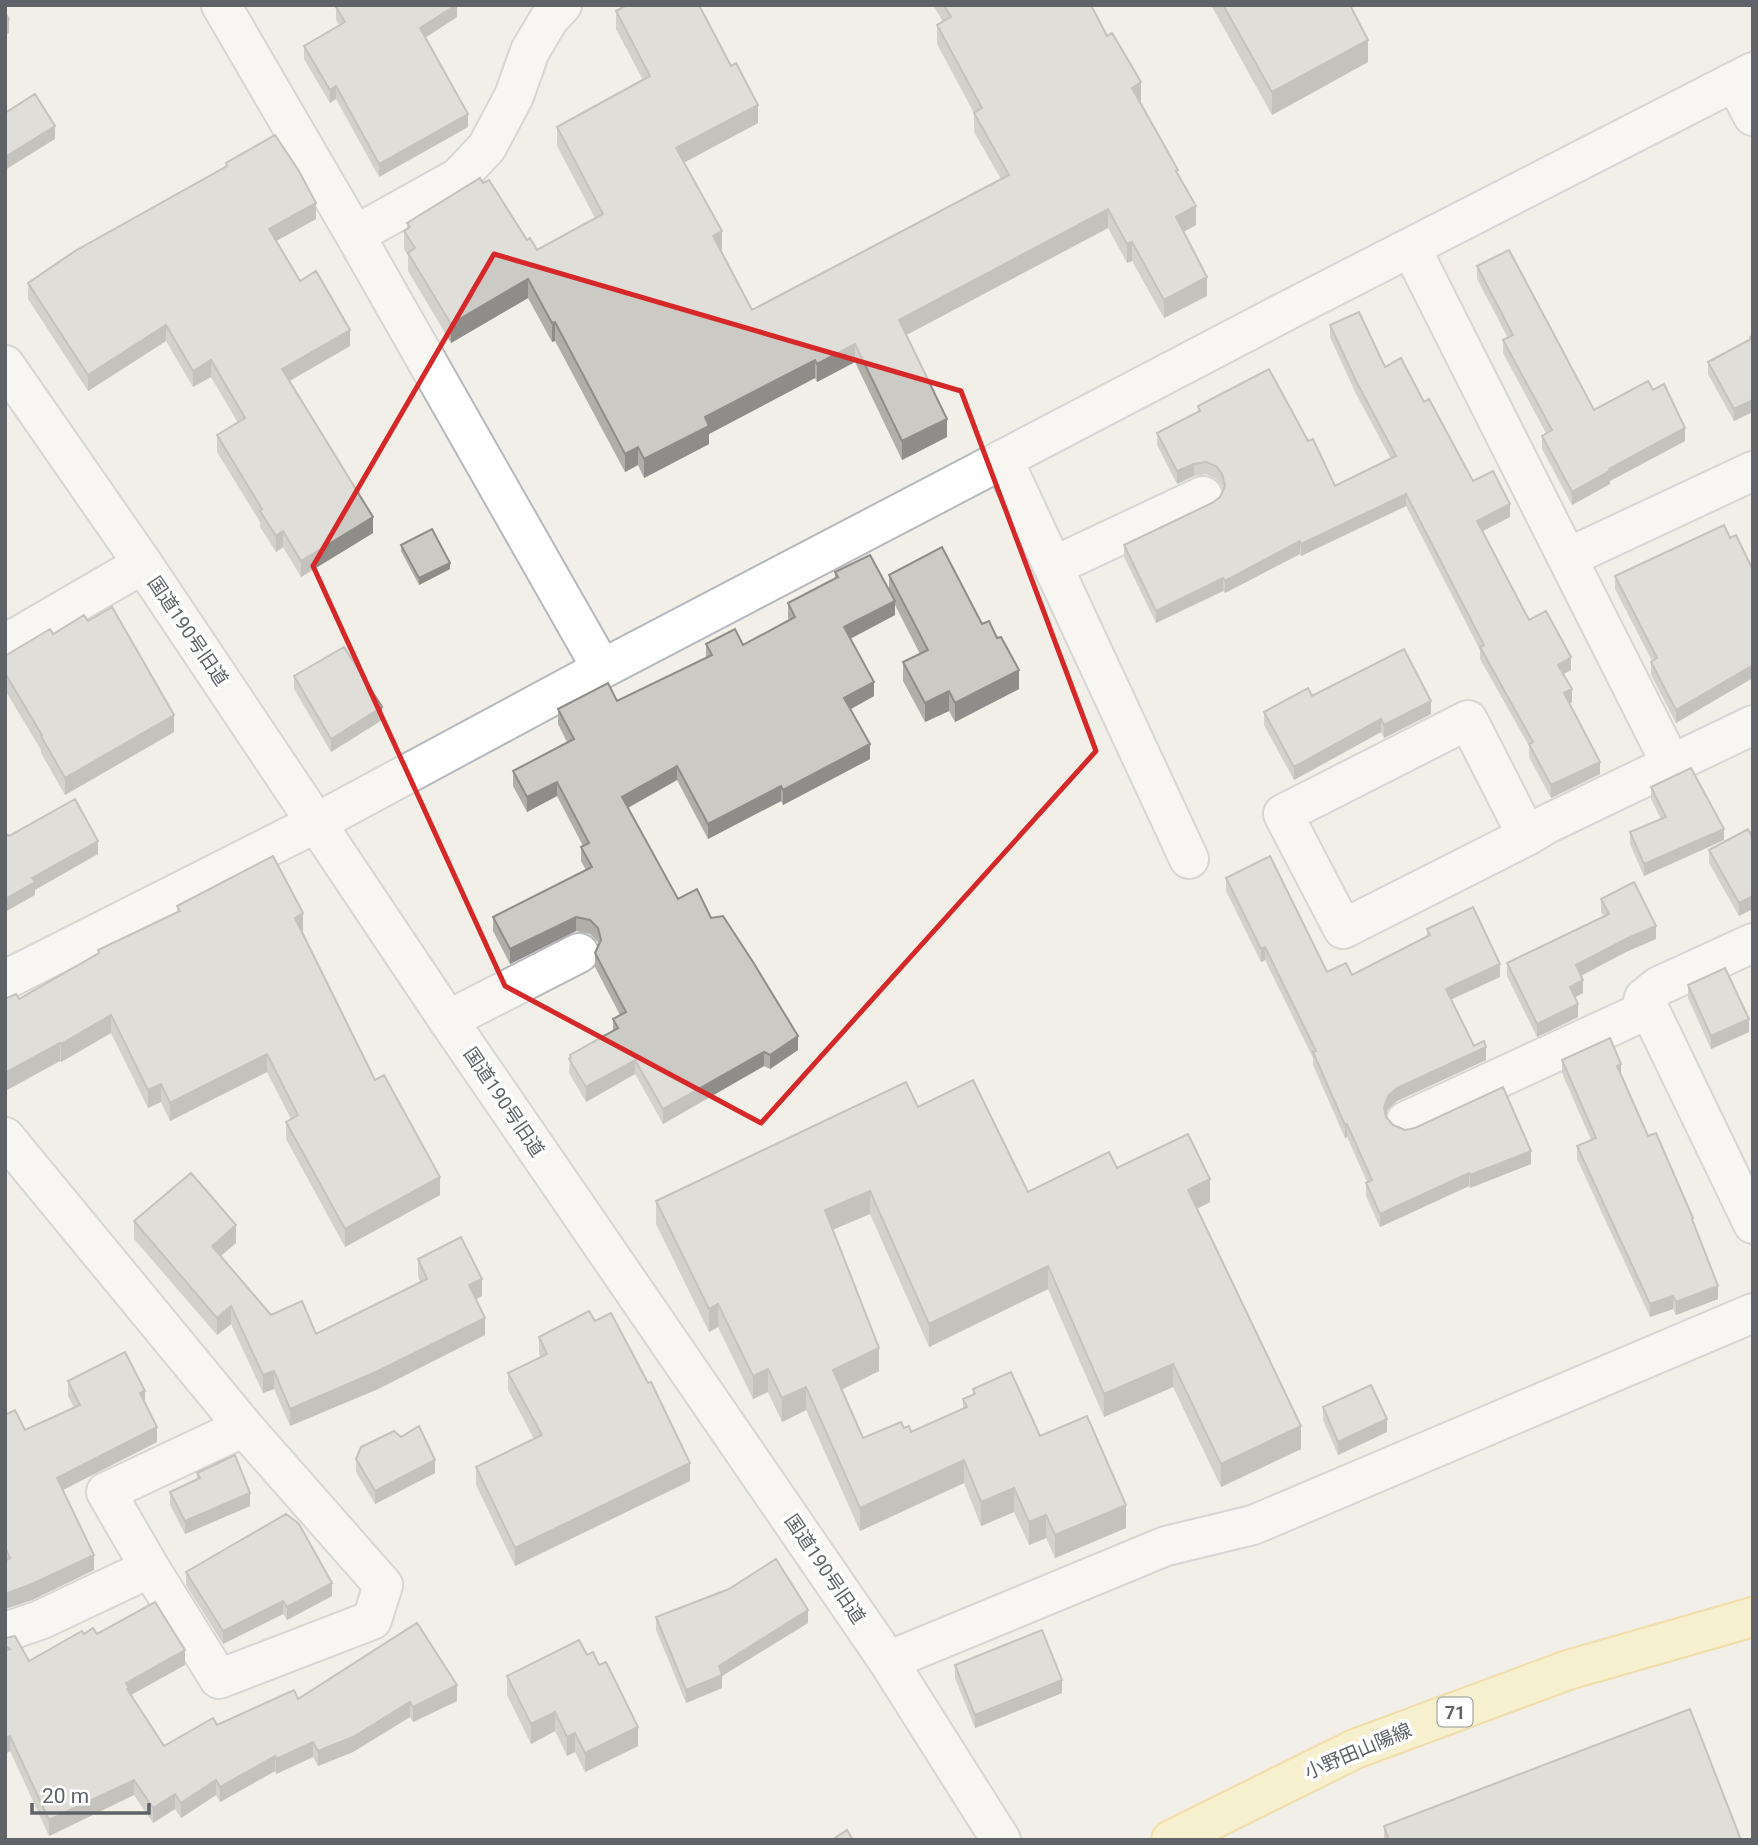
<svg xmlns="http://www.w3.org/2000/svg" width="1758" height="1845" font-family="Roboto,'Noto Sans JP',sans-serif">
	<rect width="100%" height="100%" fill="#f1efe8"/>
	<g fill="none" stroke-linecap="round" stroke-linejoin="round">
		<defs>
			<path id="minor" d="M221,5L355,235L602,669
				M1735,82L1753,116
				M355,235L459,177L487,147L514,96L530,51L549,19L562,5
				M1411,248L1671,764
				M1003,459L1189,859
				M1567,558L1753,471
				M1054,566L1203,496
				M5,644L143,564
				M316,823L602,669L1294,307L1753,72
				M1527,836L1468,720L1283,814L1343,929L1527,836L1545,825L1753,725
				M1753,943L1659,986L1644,998L1753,1224
				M448,1020L579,953
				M1406,1121L1640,1013L1644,998
				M5,1137L244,1427L383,1585L372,1620L219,1679L150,1568L106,1492L244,1427
				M5,1632L40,1620L150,1568
				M888,1661L1166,1546L1253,1525L1753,1313"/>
			<path id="tertiary" d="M5,365L143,564L448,1020L888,1661L1001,1840
				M5,980L316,823"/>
			<path id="primary" d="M1171,1840L1355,1749L1568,1670L1753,1617"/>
		</defs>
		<use href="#minor" stroke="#b5b8bc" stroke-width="42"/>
		<use href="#tertiary" stroke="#b5b8bc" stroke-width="42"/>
		<use href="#primary" stroke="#f2c960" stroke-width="42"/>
		<use href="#minor" stroke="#fff" stroke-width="38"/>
		<use href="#tertiary" stroke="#fff" stroke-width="38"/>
		<use href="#primary" stroke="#fff2af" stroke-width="38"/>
	</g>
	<path fill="#afaea9" d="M457,5V17L425,38L468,127L379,177L336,99L330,103L304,59V46L339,25L336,20V7Z
		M933,5H1091L1141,101L1140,102L1178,174L1196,225L1183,232L1207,296L1164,318L1132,261L1127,263L1108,228L906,335L947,437L902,460L855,362L817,382L815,378L709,434V444L644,478L638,465L625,472L555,341L552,342L528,298L451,343L408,271V256L404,249V231L407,228V223L483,183L527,240L537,250L595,218L557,146V127L643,80L616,29V11L758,123L684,162L722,249L721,250L752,310L1001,179L974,132V113L937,44V25L943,22Z
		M1211,5H1350L1368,62L1272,115Z
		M226,163L316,219L276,241L300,281L350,346L290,381L373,533L301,577L283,547L276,552L260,527V522L217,452V435L238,423L211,377L193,387L166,341L88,391L28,299V283L226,167Z
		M1477,266L1594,410L1653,390L1685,441L1610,481V484L1572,505L1542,449V436L1546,433L1503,353V340L1508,338L1477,279Z
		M1330,325L1385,367L1424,402L1473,481L1510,517L1482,531L1529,620L1571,670L1563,674L1572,702L1569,703L1600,774L1551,798L1529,757V746L1480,659V650L1406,506L1301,556L1300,554L1225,593L1223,591L1156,623L1124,557V545L1212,503L1220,497L1223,490L1222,486L1216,479L1206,474L1194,476L1177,484L1157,445V433L1198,412V406L1308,441L1335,486L1391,459L1356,394L1330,337Z
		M1753,335L1734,421L1708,374V362L1750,340V337Z
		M1724,525L1676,723L1651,675V662L1652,661L1615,589V576Z
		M401,545L450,569L419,585L401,551Z
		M835,572L889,590V575L982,624L1019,689L955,722L949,711L925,722L903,681V662L920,654L895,605V615L850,639L874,696L850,709L870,759L783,805L781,801L708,839L677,780L628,808L678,899L711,918L798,1050L770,1069L764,1066L663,1124L635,1074L586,1102L569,1073L570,1055L613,1030V1019L620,1015L595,967V953L599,945L598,942L590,934L576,931L510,964L493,931V917L586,870L581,861V847L583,846L557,796L527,812L513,786V771L567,742L558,724V709L617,701L706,658V644L743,645L789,620L788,618V603L835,578Z
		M88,621L174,732L65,795L41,753V750L5,690V656L53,634Z
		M294,676L382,720L331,752L294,689Z
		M1264,712L1431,714L1384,738L1381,732L1294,780L1264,725Z
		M1651,787L1724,840L1644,876L1630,844V832L1661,819L1651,799Z
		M1748,829L1739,916L1709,863V850Z
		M1226,878L1327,972L1352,975L1427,936V929L1500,977L1451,999L1474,1046L1486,1060L1397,1101L1388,1109L1386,1115L1393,1125L1405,1130L1531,1164L1470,1188L1469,1186L1380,1227L1366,1196V1183L1367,1182L1347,1137L1345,1138L1313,1065V1058L1265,960L1261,962L1226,891Z
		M1601,899L1656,939L1628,951L1581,976L1583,993L1575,997L1578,1017L1537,1037L1507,976V963L1604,916L1601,912Z
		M177,906L303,931L302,932L375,1080L440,1195L345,1247L286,1139V1122L291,1119L267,1072L170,1121L161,1102L148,1108L111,1033L61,1062L60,1061L5,1091V999H19L98,954V950L177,912Z
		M1688,985L1749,1032L1711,1049L1688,998Z
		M1562,1060L1621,1076L1648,1136L1693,1224L1718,1299L1676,1315L1673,1309L1650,1317L1577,1159V1146L1591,1140L1562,1073Z
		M918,1107L1028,1192L1117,1168L1210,1202L1197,1209L1301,1449L1221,1487L1173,1387L1104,1417L1048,1289L929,1347L870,1214L832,1230L879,1371L841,1389L863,1438L904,1428L911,1432L963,1409V1399L973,1395V1389L1040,1436L1126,1528L1055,1558L1046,1538L1029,1545L1014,1512L981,1526L964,1483L860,1531L806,1410L782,1422L768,1392L753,1399L718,1327L709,1332L656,1224V1201Z
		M134,1221L236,1243L221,1256L271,1315L316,1334L420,1282L418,1276V1259L482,1296L476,1299L485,1335L378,1389L290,1426L274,1389L263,1393L231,1324L217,1335L134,1239Z
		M595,1321L690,1481L515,1566L476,1485V1467L534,1439L508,1390V1373L541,1357L539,1354V1337Z
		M68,1381L145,1403L157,1442L63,1490L94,1570L32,1600L5,1609V1411L7,1414L25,1430L74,1408L68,1396Z
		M1323,1407L1387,1432L1338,1455L1323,1420Z
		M401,1437L435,1473L375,1504L356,1472V1459Z
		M197,1473L250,1506L185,1534L170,1505V1492L197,1480Z
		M186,1572L332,1596L287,1620L283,1614L223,1644L186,1585Z
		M656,1617L808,1623L722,1676V1688L686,1703L656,1630Z
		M84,1634H97L185,1665L131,1695L164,1746L217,1725L298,1699L457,1701L413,1722L410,1717L353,1752L318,1766L313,1757L276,1774L275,1771L220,1802L216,1795L181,1818L175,1809L153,1823L134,1795L49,1836L10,1751L5,1754V1638L29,1661Z
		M587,1655L638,1746L585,1772L575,1752L567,1756L555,1731L531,1744L507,1695V1676Z
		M955,1665L1062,1693L975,1728L955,1678Z
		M1384,1826L1741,1840H1384Z"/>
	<path fill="#8f8d8a" d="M456,5H457V17L420,41V28Z
		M9,19V33L5,36V22Z
		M1368,40V62L1272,115V92Z
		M1141,82V101L1132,106V88Z
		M336,86V99L330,103V90Z
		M758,105V123L676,167V148Z
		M468,114V127L379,177V164Z
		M55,126V139L5,170V157Z
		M316,203V219L269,245V229Z
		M1196,206V225L1176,236V217Z
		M1108,209V228L899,339V320Z
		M722,231V249L713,254V236Z
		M1132,242V261L1127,263V244Z
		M1207,277V296L1164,318V300Z
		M528,279V298L451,343V324Z
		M555,322V341L552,342V323Z
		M166,325V341L88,391V375Z
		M350,330V346L282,385V369Z
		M855,344V362L817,382V364Z
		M211,360V377L193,387V371Z
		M815,360V378L709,434V444L644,478V459L705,417Z
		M1753,400V412L1734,421V409Z
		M947,419V437L902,460V441Z
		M1685,428V441L1610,481V484L1572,505V492L1609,469Z
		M638,447V465L625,472V454Z
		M1194,464V476L1177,484V471Z
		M1406,494V506L1301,556V544Z
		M1510,504V517L1477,534V521Z
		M373,517V533L301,577V561Z
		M283,531V547L276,552V536Z
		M1300,541V554L1225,593V581Z
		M450,563V569L419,585V578Z
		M1223,578V591L1156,623V611Z
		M895,601V615L844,642V627Z
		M1571,657V670L1558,677V665Z
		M1753,665V678L1676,723V710Z
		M1019,670V689L955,722V703Z
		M874,682V696L844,713V698Z
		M1572,689V702L1564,706V693Z
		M949,691V711L925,722V703Z
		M1431,701V714L1384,738V725Z
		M382,707V720L331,752V739Z
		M174,715V732L65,795V778Z
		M1381,719V732L1294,780V767Z
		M870,744V759L783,805V790Z
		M1600,762V774L1551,798V785Z
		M677,766V780L622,811V797Z
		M557,782V796L527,812V797Z
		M781,786V801L708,839V824Z
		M1724,829V840L1644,876V864Z
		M98,841V854L35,890V895L5,912V899L32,878Z
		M1753,896V909L1739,916V903Z
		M303,913V931L295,936V918Z
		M576,917V931L510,964V949Z
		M1656,926V939L1628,951L1576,978V965L1628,938Z
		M1265,947V960L1261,962V949Z
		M1500,964V977L1446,1002V989Z
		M1583,980V993L1570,1000V987Z
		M1578,1004V1017L1537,1037V1024Z
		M111,1015V1033L61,1062V1044Z
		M1749,1019V1032L1711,1049V1036Z
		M798,1036V1050L770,1069V1055Z
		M60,1043V1061L5,1091V1073Z
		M1486,1047V1060L1397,1101L1388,1109L1384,1120V1107L1388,1096L1397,1088Z
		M764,1052V1066L663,1124V1109Z
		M267,1054V1072L170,1121V1103Z
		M635,1060V1074L586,1102V1087Z
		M1621,1064V1077L1617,1066Z
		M161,1084V1102L148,1108V1090Z
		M1347,1124V1137L1345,1138V1125Z
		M1531,1151V1164L1470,1188V1175Z
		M1469,1173V1186L1380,1227V1214Z
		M440,1177V1195L345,1247V1229Z
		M1210,1179V1202L1188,1213V1190Z
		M870,1191V1214L825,1233V1210Z
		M236,1225V1243L212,1263V1246Z
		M1048,1266V1289L929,1347V1324Z
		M482,1279V1296L469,1303V1285Z
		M1718,1286V1299L1676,1315V1302Z
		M1673,1296V1309L1650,1317V1304Z
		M718,1304V1327L709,1332V1309Z
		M231,1306V1324L217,1335V1318Z
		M485,1318V1335L378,1389L290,1426V1409Z
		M879,1348V1371L833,1394V1370Z
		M1173,1364V1387L1104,1417V1394Z
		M768,1369V1392L753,1399V1376Z
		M274,1371V1389L263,1393V1375Z
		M806,1387V1410L782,1422V1398Z
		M145,1391V1406L140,1393Z
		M1387,1419V1432L1338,1455V1442Z
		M1301,1426V1449L1221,1487V1464Z
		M157,1427V1442L57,1493V1478Z
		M435,1460V1473L375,1504V1491Z
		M964,1460V1483L860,1531V1508Z
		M690,1463V1481L515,1566V1548Z
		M1014,1488V1512L981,1526V1502Z
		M250,1493V1506L185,1534V1521Z
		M1126,1505V1528L1055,1558V1535Z
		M1046,1515V1538L1029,1545V1522Z
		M94,1555V1570L32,1600L5,1609V1594Z
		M332,1583V1596L287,1620V1607Z
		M283,1601V1614L223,1644V1631Z
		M808,1610V1623L722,1676V1688L686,1703V1690L719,1666Z
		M185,1650V1665L129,1696L126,1683Z
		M1062,1680V1693L975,1728V1715Z
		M457,1685V1701L413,1722V1707Z
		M410,1702V1717L353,1752L318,1766V1751Z
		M555,1712V1731L531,1744V1724Z
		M638,1727V1746L585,1772V1753Z
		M575,1733V1752L567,1756V1737Z
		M10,1736V1751L5,1754V1738Z
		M313,1742V1757L276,1774V1759Z
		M275,1756V1771L220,1802V1787Z
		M134,1780V1795L49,1836V1820Z
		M216,1780V1795L181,1818V1803Z
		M175,1794V1809L153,1823V1808Z"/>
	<path fill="#cccac5" stroke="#8f8d8a" stroke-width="2" d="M339,5H456L420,28L468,114L379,164L336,86L330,90L304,46L345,22L336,7Z
		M627,5H699L731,66L736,63L758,105L676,148L722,231L713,236L752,310L1009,175L974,113L982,108L937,25L951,17L944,5H1091L1107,36L1112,33L1141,82L1132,88L1178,170L1176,171L1196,206L1176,217L1207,277L1164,300L1132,242L1127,244L1108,209L899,320L947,419L902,441L855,344L817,364L815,360L705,417L709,426L644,459L638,447L625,454L555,322L552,323L528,279L451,324L408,253L415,248L404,231L410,227L407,223L480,178L483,183L489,180L527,240L530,238L537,250L603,214L557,127L650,76L616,11Z
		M1223,5H1350L1368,40L1272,92Z
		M5,13L9,19L5,22Z
		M35,94L55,126L5,157V113Z
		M275,135L299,171L316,203L269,229L300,281L316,271L350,330L282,369L373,517L301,561L283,531L276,536L260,511L262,509L217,435L245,418L211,360L193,371L166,325L88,375L28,283L75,251L227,166L226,163Z
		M1509,250L1594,410L1648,381L1653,390L1664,384L1685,428L1609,469L1610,471L1572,492L1542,436L1552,430L1503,340L1513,335L1477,266Z
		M1359,312L1385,367L1401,358L1424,402L1429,399L1473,481L1493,471L1510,504L1477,521L1529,620L1546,611L1571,657L1558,665L1572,689L1564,693L1600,762L1551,785L1529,744L1533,742L1480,647L1484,645L1406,494L1301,544L1300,541L1225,581L1223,578L1156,611L1124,545L1212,503L1220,497L1225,486L1222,474L1216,466L1206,462L1194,464L1177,471L1157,433L1200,411L1198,406L1269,369L1308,441L1313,439L1335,486L1396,456L1356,381L1330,325Z
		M1753,335V400L1734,409L1708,362L1751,339L1750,337Z
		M1724,525L1730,538L1736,535L1753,570V665L1676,710L1651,662L1657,658L1615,576Z
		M432,529L450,563L419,578L401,545Z
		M942,547L982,624L989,621L997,638L1001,637L1019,670L955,703L949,691L925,703L903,662L928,650L889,575Z
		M870,555L895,601L844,627L874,682L844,698L870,744L783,790L781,786L708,824L677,766L622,797L678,899L697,889L711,918L723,916L753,962L798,1036L770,1055L764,1052L663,1109L635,1060L586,1087L569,1059L571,1058L570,1055L618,1028L613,1019L626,1012L595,953L601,940L598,928L590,920L576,917L510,949L493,917L592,867L581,847L589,843L557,782L527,797L513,771L574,739L558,709L608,683L617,701L712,655L706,644L735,629L743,645L795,617L788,603L838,577L835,572Z
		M112,607L174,715L65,778L41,736L42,735L5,673V656L50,629L53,634L84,615L88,621Z
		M344,647L382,707L331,739L294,676Z
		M1404,649L1431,701L1384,725L1381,719L1294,767L1264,712L1308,688L1312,696Z
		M1691,768L1724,829L1644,864L1630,832L1666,817L1651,787Z
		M75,799L98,841L32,878L35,882L5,899V836L8,835L9,836Z
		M1748,829L1753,839V896L1739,903L1709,850Z
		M273,856L303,913L295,918L375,1080L384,1075L440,1177L345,1229L286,1122L298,1115L267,1054L170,1103L161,1084L148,1090L111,1015L61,1044L60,1043L5,1073V999L16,994L19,999L99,953L98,950L180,911L177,906Z
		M1270,856L1327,972L1346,963L1352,975L1430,935L1427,929L1473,907L1500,964L1446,989L1474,1046L1484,1041L1486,1047L1397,1088L1388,1096L1384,1107L1386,1117L1393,1125L1405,1130L1415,1128L1503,1087L1531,1151L1470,1175L1469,1173L1380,1214L1366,1183L1372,1180L1347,1124L1345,1125L1313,1052L1316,1051L1265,947L1261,949L1226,878Z
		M1634,882L1656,926L1628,938L1576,965L1583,980L1570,987L1578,1004L1537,1024L1507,963L1609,914L1601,899Z
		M1725,968L1749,1019L1711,1036L1688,985Z
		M1610,1038L1621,1064L1617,1066L1648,1136L1656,1133L1693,1218L1692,1219L1718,1286L1676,1302L1673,1296L1650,1304L1577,1146L1596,1138L1562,1060Z
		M973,1080L1028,1192L1109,1152L1117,1168L1188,1134L1210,1179L1188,1190L1301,1426L1221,1464L1173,1364L1104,1394L1048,1266L929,1324L870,1191L825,1210L879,1348L833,1370L863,1438L901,1422L904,1428L909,1426L911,1432L967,1407L963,1399L975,1394L973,1389L1011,1372L1040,1436L1087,1416L1126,1505L1055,1535L1046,1515L1029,1522L1014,1488L981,1502L964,1460L860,1508L806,1387L782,1398L768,1369L753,1376L718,1304L709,1309L656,1201L906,1082L918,1107Z
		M191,1173L236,1225L212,1246L271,1315L302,1301L316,1334L427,1279L418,1259L461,1237L482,1279L469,1285L485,1318L378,1371L290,1409L274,1371L263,1375L231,1306L217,1318L134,1221Z
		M589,1311L595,1321L611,1313L648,1383L651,1382L690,1463L515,1548L476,1467L542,1435L508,1373L547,1354L539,1337Z
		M125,1352L145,1391L140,1393L157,1427L57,1478L94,1555L32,1584L5,1594V1561L10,1558L5,1547V1411L7,1414L15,1410L25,1430L80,1405L68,1381Z
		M1371,1385L1387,1419L1338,1442L1323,1407Z
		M419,1426L435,1460L375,1491L356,1459L361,1447L394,1431L401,1437Z
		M235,1455L250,1493L185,1521L170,1492L200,1478L197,1473Z
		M286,1514L299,1524L332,1583L287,1607L283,1601L223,1631L186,1572Z
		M776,1559L808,1610L719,1666L722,1675L686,1690L656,1617L729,1589Z
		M155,1602L185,1650L126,1683L129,1688L127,1689L164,1746L213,1718L217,1725L294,1690L298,1699L417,1623L457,1685L413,1707L410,1702L353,1737L318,1751L313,1742L276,1759L275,1756L220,1787L216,1780L181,1803L175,1794L153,1808L134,1780L49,1820L10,1736L5,1738V1651L10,1649L5,1646V1638L15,1636L29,1661L82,1631L84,1634L93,1628L97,1634Z
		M1042,1630L1062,1680L975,1715L955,1665Z
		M579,1640L587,1655L593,1652L599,1665L606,1662L638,1727L585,1753L575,1733L567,1737L555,1712L531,1724L507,1676Z
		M1690,1709L1741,1840H1389L1384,1826Z
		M847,1830L853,1840H832Z"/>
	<path d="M0 0H1758V1845H0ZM494,254L961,391L1096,751L761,1123L505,986L313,566Z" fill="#f1efe8" fill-opacity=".55" fill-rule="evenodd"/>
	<path fill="none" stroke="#d62828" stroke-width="5" stroke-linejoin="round" d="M494,254L961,391L1096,751L761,1123L505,986L313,566Z"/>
	<g text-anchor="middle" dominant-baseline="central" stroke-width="7" stroke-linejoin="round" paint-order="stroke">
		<rect fill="#fff" stroke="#8f9295" stroke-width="2" x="1437.5" y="1697.5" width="35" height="29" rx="5"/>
		<g font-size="18" font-weight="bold" fill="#5f6368">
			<text x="1455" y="1712">71</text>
		</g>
		<g font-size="19" fill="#5f6368" stroke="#fff">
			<text transform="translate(188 631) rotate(56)">国道190号旧道</text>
			<text transform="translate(504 1102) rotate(56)">国道190号旧道</text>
			<text transform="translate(825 1569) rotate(56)">国道190号旧道</text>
			<text transform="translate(1358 1751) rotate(-23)">小野田山陽線</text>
		</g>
	</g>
	<rect width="1758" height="1845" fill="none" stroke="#5f6368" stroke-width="14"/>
	<path d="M32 1803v10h117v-10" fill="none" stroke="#5f6368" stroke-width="3.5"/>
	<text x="42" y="1803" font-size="21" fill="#5f6368" stroke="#ffffff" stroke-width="5" paint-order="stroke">20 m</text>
</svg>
